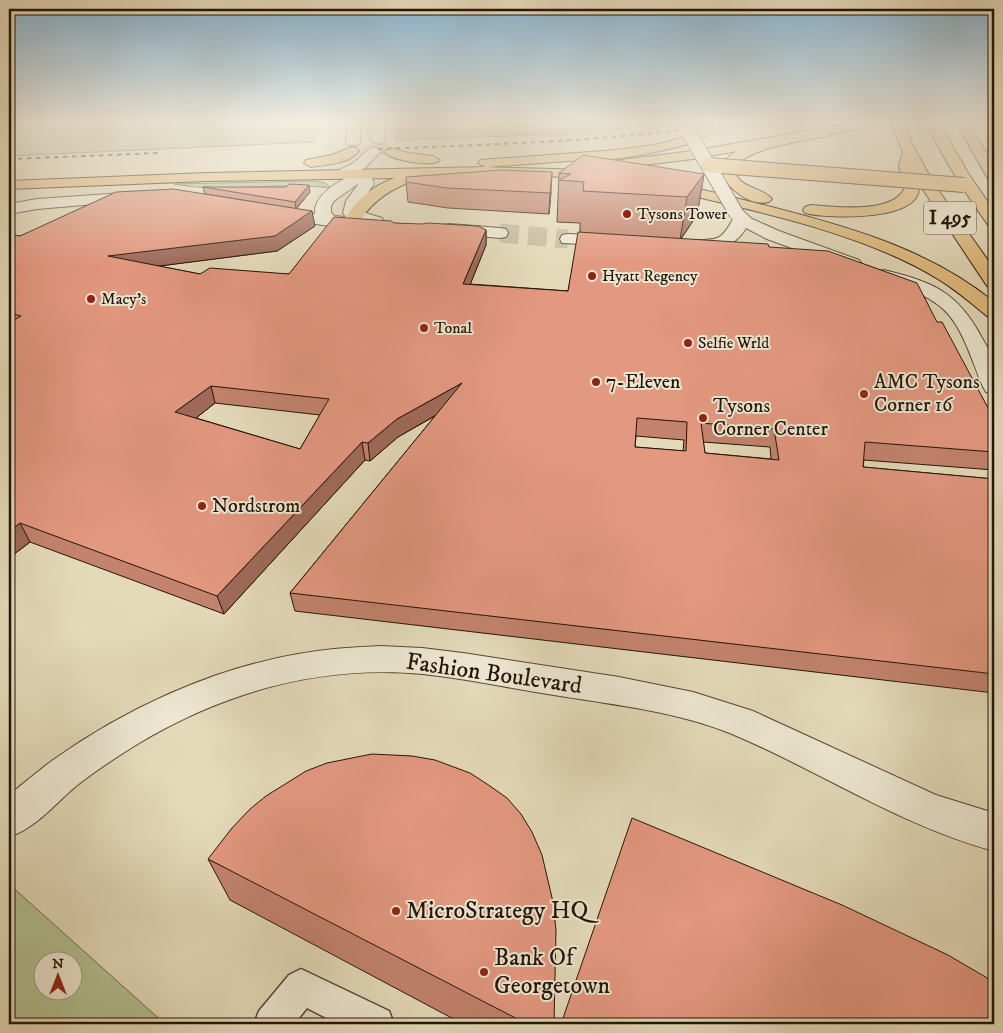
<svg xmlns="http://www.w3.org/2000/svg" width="1003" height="1033" font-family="'IM FELL DW Pica',serif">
	<rect width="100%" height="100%" fill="#e4daba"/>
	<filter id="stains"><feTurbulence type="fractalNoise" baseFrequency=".004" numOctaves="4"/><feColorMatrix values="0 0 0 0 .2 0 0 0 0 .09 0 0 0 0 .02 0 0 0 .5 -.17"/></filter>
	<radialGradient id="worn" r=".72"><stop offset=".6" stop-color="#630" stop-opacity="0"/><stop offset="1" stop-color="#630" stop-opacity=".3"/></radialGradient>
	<path fill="#b3c090" stroke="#6c6a4c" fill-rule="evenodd" d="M9,121H328L314,142L9,156Z
		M399,121H664L592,133L395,140Z
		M315,181L325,183L330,187V188C278,181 225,194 174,184Z
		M9,884L165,1024H9ZM72,960V990H42V960Z"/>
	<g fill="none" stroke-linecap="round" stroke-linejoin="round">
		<path stroke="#c7bc9f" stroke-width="19" stroke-dasharray="19 9" stroke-linecap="butt" d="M500,233L568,239"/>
		<path stroke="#c7bc9f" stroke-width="14" stroke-dasharray="14 7" stroke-linecap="butt" d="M378,140L383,148L391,152"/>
		<defs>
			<path id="minor" d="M301,969L389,1011L394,1024H338L307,1008L294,1024H254L259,1011L289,975Z"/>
			<path id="tertiary" d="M348,121H360V142L358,145H348L346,142Z
				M372,121H384L385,140L383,143L378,144L371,140Z
				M374,147L381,151L365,168L359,171H369L374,184L362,201L359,211L382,218L384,221L382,224L367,228L349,227L342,230L329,226L276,218L270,216L268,213L270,210L276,208L315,214C313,195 338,182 353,174L342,178L337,177L335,174C340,168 347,167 353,163C361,158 365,149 374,147ZM359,183L346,201L343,213L346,217L334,216L331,212V206L334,201Z
				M137,192L142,194L145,197L142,200L37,209L9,214V204L37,199Z
				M736,208L742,210L752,219L779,231L859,260L862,264L859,268L853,269L847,268L767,239L746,228C735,248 709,255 688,250L685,246L688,242C715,236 718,247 733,219L728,213L730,210Z
				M450,224L500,228L506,229L508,233L506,237L500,238L444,233L442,229L444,225Z
				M568,234L615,236L621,237L624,241L621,245L615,246L562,243L560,239L562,235Z
				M884,270C933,282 958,292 982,338C986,345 992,354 994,362C996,372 994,384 994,394L986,392L983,387C972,362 963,326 942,308C924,292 899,286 878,279L875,275L878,271Z
				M381,646L422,648L463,653L619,677L693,692L753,711L936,795L994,813V851C901,826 820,771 732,734C678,712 617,705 560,696C514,689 469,679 423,674C358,668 291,677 229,700C176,719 125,749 80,783C57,801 37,828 9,837V795C23,784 38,771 53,760C125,709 211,669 298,654C326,649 353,647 381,646Z"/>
			<path id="primary" d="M861,121H887L881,125L693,159L596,171L591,170L589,167L591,164L596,163L693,151Z
				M352,147L357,148L359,151C348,164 327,165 311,167L304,163L306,160L332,155Z
				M391,148L408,153L433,156L440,160C433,168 391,160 384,152Z
				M617,150L622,151L624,154L622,157L487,167L511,168L513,171L511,174L506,175L419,177L417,180C393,187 375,199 361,219H349L347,216C358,197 375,185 395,178L207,181L9,189V181L207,173L485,167L478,163L480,160Z"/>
			<path id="motorway" d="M710,121H723C717,129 708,135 699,140C684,147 598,167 589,156L596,152C634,147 679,147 710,121Z
				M890,121H902L911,142L934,184L994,269V288L987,286L918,182C930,222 827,219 805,213L803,210L805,207L811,205C835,207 892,214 904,189L899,166L903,152Z
				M926,121H938L968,173L994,211V227L988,225C965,192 942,158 926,121Z
				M955,121H967L994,165V181L989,180L987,177Z
				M983,121H994V129L990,128Z
				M826,128L831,129L832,132L831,135C798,143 762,144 735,165C732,188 762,186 772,199L769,202C750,207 727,188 720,171C725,141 801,133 826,128Z
				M513,168L598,170L603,171L605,174L603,177L598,178L508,175L506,172L508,169Z
				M665,181C705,190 744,200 783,210C859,230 932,252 994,302V318L987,316C971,303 956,290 938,279C860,231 749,210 660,188L658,185L660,182Z"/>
		</defs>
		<use href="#minor" stroke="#544634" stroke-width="3"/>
		<use href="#tertiary" stroke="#544634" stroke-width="2"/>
		<use href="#primary" stroke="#241408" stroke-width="2"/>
		<use href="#motorway" stroke="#241408" stroke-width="2"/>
		<use href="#minor" fill="#ede7d2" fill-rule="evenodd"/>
		<use href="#tertiary" fill="#ede7d2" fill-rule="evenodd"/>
		<use href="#primary" fill="#e2bd7d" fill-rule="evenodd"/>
		<use href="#motorway" fill="#e2bd7d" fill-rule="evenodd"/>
		<path stroke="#241408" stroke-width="2" stroke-dasharray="4.5 4.5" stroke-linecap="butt" d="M378,149C501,144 623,141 745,121
			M9,159L158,153"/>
		<defs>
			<path id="tertiary-bridge" d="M688,131L736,213"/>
			<path id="motorway-bridge" d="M708,165L964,185"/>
		</defs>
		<use href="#tertiary-bridge" stroke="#544634" stroke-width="16" stroke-linecap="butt"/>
		<use href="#motorway-bridge" stroke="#241408" stroke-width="16" stroke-linecap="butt"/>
		<use href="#tertiary-bridge" stroke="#ede7d2" stroke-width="14"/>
		<use href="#motorway-bridge" stroke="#e2bd7d" stroke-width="14"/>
	</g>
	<path fill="#c3836e" stroke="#241408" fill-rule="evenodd" d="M559,173L704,174L697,215L681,239L769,247L937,322L994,419V470L864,460L863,467L994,479V693L295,611L290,593L435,416L398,437L370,461L365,460L224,614L30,542L9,558V237L260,203L205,194L203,187L310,192L296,209L315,226L277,251L158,266L200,274H289L394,223L486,230V245L470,284L568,291L580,232V223L557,222ZM215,403L320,415L300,449L196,418ZM636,436L684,440L683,451L635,447ZM703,442L770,447L771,459L705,453Z
		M406,182L551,192L549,214L448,208L408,202Z
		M208,859L554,1024H463L230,900Z"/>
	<path fill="#9f6a5a" stroke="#241408" d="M552,172L551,192L549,214L550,193Z
		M704,174L697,215L680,240L687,197Z
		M309,185L310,192L296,209L295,202Z
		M312,211L315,226L277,251L113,272L108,256Z
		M486,230V245L464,300L463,284Z
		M462,383V400L398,437L370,461L368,443L397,419Z
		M211,386L215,403L181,430L175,412Z
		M362,442L365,460L224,614L217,596Z
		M20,523L30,542L9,558V532Z"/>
	<path fill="#e39880" stroke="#241408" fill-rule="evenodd" d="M583,155L704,174L687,197L583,191L584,182L559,180L571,174L559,173Z
		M501,170L552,172L550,193L447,188L406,182V177Z
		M289,184L309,185L295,202L203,187H286Z
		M173,189L312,211L275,236L108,256L200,274L210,268L289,274L334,217L391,221L394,223L422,224L428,223L478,226L486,230L463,284L568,291L578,232L768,244L769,247L828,251L917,283L937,322H942L994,419V452L865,442L863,467L994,479V674L290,593L462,383L397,419L368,443L362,442L217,596L20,523L9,532V323L21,316L9,313V237L14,235L20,236L116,192ZM211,386L329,399L300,449L175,412ZM637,418L687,422L686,451L635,447ZM701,423L774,429L779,460L705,453Z
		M372,754L412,756L435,760L470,773L487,784L507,798L521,814L532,832L542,855L553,902L556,930L554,1024H527L208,859L232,828L250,809L266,796L306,771L327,763Z
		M632,818L842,905L948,955L994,982V1024H561Z"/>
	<linearGradient id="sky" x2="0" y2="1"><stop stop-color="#88b6d5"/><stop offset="0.46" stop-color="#f3eee0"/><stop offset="1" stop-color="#f3eee0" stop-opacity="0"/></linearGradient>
	<rect width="1003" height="265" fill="url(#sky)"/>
	<g fill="#8f2418" stroke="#ede7d2" stroke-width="2">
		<circle cx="627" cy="214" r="5"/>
		<circle cx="592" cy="276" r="5"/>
		<circle cx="91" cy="299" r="5"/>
		<circle cx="424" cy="328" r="5"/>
		<circle cx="688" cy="343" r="5"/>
		<circle cx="596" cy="382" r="5"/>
		<circle cx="864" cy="394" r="5"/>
		<circle cx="703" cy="418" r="5"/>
		<circle cx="202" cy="506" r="5"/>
		<circle cx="396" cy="911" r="5"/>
		<circle cx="484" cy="972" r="5"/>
	</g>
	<g text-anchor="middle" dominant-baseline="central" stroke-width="4" stroke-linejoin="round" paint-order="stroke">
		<g font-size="16" fill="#241408" stroke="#ede7d2" text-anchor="start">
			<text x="637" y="214">Tysons Tower</text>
			<text x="602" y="276">Hyatt Regency</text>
			<text x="101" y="299">Macy's</text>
			<text x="434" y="328">Tonal</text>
			<text x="698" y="343">Selfie Wrld</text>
		</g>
		<rect fill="#ede7d2" stroke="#605345" stroke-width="1" x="924" y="201.5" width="52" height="33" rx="4"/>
		<g font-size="19" font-weight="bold" fill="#241408">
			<text x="950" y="218">I 495</text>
		</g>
		<g font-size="20" fill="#241408" stroke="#ede7d2" text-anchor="start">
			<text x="606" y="382">7-Eleven</text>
			<text x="874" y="382">AMC Tysons<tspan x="874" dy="23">Corner 16</tspan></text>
			<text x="713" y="406">Tysons<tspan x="713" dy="23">Corner Center</tspan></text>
			<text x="212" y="506">Nordstrom</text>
		</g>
		<g font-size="24" fill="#241408" stroke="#ede7d2">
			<text transform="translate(494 674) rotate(8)">Fashion Boulevard</text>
		</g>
		<g font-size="24" fill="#241408" stroke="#ede7d2" text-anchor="start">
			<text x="406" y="911">MicroStrategy HQ</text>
			<text x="494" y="958">Bank Of<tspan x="494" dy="28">Georgetown</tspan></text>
		</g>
	</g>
	<rect width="1003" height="1033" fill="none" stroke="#e4daba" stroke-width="30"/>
	<rect x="10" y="10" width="983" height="1013" fill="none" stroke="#241408" stroke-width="2.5"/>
	<rect x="15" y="15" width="973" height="1003" fill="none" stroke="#241408"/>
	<g transform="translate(58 976)"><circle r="24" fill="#ede7d2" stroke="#9d9381"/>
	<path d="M0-4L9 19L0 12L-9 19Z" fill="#8f2418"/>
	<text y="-8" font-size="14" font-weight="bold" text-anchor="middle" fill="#241408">N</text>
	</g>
	<rect width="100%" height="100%" filter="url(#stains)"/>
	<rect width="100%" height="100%" fill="url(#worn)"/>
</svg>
